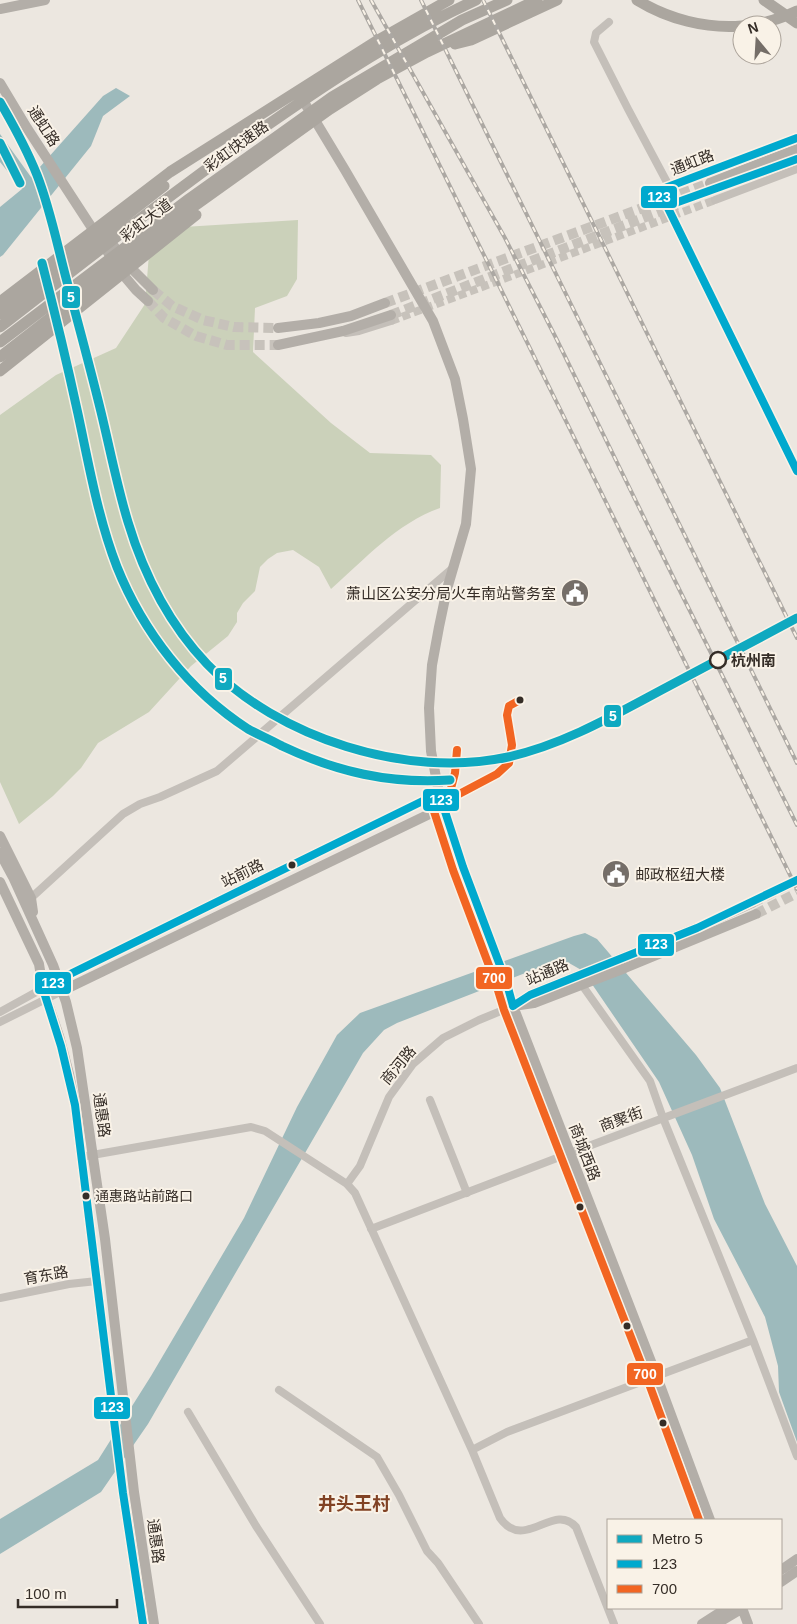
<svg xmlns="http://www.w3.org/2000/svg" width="797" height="1624" font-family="Arial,'Noto Sans SC',sans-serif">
	<rect width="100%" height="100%" fill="#ece7e0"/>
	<path fill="#cbd1ba" d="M298,220L297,279L287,296L255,308L253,352L331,423L370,453L431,455L441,465L440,508C397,523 364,560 331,589L319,567L293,550L277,553L268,559L260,567L255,591L243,603L237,613V622L228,636L191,666L149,712L98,743L81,768L53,796L19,824L0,782V415L56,375L116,348L145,304L151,229Z"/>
	<path fill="#9dbabc" d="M116,88L130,96L103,116L91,146L3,255L0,257V207L22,189L0,162V134L31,177L103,96Z
		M585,933L597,939L696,1055L720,1088L765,1204L797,1266V1442L779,1392L778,1366L765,1317L714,1219L692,1155L659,1082L583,971L569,963L556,961L397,1023L384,1030L363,1053L148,1424L101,1492L0,1554V1519L98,1460L151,1376L244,1218L297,1107L337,1035L360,1013L574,936Z"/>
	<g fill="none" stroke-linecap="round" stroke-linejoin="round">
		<path stroke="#c7c2bb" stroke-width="8" stroke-dasharray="8 4" stroke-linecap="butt" d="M391,321L715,200"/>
		<path stroke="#c7c2bb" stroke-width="10" stroke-dasharray="10 5" stroke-linecap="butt" d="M153,290L172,306L203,320L234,327L278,328
			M148,301L164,318L196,336L227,345H278
			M385,303L710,183
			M391,315L677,205
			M752,903L797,880
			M756,914L797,893"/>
		<path stroke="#c4bfb9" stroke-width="8" d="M609,22L596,33L594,42L628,109L669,186
			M797,138L665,188L661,192L659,197L661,204L667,206L675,203L797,159
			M715,200L797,169
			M346,333L359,331L391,321
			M31,898L123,814L140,804L160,797L217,771L454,567
			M582,985L650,1081L663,1118L753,1340L797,1456
			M0,1012L58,980
			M0,1022L62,991
			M430,1100L467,1193
			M81,1157L251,1127L265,1131L347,1184L355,1193L472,1450L500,1518C525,1553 553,1501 576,1527L614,1624
			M347,1184L360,1166L389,1097L413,1064L443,1038L479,1020L513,1006
			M371,1229L570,1153L797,1068
			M0,1298L69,1284L97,1281
			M279,1390L377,1457L399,1495L427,1551L438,1563L479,1624
			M188,1412L256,1526L320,1624
			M472,1450L507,1432L753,1340"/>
		<path stroke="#b3aea8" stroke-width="10" d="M0,9L45,0
			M0,83L27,128L120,271L136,290L148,301
			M299,98L301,97L345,170L433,321L455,379L463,419L471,469L466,524L447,589L439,627L432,665L429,708L431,751L439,793L463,867L507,984L513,1006L657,1377L710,1520
			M710,183L797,149
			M106,236L131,268L153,290
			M278,328L319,323L351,316L385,303
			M278,345L343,331L391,315
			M0,836L31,898L33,912
			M0,853L13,877L53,965L66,1002L77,1048L105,1239L134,1492L154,1624
			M0,882L39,964L43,989L59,1036L69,1074L75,1105L123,1493L143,1624
			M58,980L439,793
			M62,991L444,807
			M516,1004L530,995L697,928L752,903
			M513,1006L534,1003L625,968L756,914
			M781,1570L797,1559
			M781,1582L797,1571
			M742,1608L748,1624
			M702,1624L727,1608
			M716,1624L743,1608"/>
		<path stroke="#aba69f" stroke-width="11" d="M637,0C668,19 706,29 742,26
			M764,0L797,23
			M750,25C767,23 782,18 797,11
			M455,44L471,40L557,0
			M0,302L170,172L380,39L449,0
			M0,314L164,186
			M0,327C89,258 177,189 269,124C335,78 402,34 476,0
			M0,342L189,199L332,97L462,20L507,0
			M0,357L193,207L330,109L377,79L427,52L537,0
			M0,371L196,215"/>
		<defs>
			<path id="rail" d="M358,0L797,889
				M371,0L505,238L556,338L681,593L797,825
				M421,0L797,763
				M483,0L797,638"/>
		</defs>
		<use href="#rail" stroke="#aca8a3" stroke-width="4"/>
		<use href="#rail" stroke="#f9f2e7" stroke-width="2" stroke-dasharray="5.5" stroke-linecap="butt"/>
		<defs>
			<path id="bus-1" d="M797,138L665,188L659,197L661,204L667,206L797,159
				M667,206L797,471
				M513,1006L530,995L697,928L797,880
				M143,1624L123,1493L75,1105L61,1046L43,989L58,980L439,793L463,867L507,984L513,1006"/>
			<path id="bus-2" d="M429,796L453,870L497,987L504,1010L648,1381L699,1520
				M449,796L455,773L457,750
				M444,802L497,774L509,763L512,745L507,715L509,706L520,700"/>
		</defs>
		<use href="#bus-1" stroke="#f9f2e7" stroke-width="11"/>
		<use href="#bus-2" stroke="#f9f2e7" stroke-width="11"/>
		<use href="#bus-1" stroke="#00a9ce" stroke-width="8"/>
		<use href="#bus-2" stroke="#f26522" stroke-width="8"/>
		<defs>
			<path id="metro-1" d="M0,102C14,126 27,150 37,175C50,208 57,244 66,278C78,323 90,367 101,412C110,449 117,486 128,522C144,575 169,624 207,664C278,738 407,779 508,757C566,744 618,713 669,686C712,663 754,641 797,618
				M0,143L20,183
				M42,263C55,313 67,363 78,414C89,465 98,518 117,567C143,632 189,691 248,729C259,735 271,740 282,746C337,772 389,784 450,780"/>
		</defs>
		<use href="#metro-1" stroke="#f9f2e7" stroke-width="12"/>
		<use href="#metro-1" stroke="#0fa9c0" stroke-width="9"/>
	</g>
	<defs>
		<symbol id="civic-disc" viewBox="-11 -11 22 22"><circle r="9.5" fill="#756e68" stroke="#f9f2e7"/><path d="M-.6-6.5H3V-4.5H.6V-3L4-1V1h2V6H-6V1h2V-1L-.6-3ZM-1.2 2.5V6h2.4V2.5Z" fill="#fff"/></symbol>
	</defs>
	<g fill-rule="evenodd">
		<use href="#civic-disc" x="559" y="577" width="32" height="32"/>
		<use href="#civic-disc" x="600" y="858" width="32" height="32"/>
	</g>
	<circle fill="#f9f2e7" stroke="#352d27" stroke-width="2.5" cx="718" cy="660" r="8"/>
	<g fill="#352d27" stroke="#f9f2e7" stroke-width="2">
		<circle cx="520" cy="700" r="4.5"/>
		<circle cx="292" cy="865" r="4.5"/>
		<circle cx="86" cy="1196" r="4.5"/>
		<circle cx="580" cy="1207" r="4.5"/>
		<circle cx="627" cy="1326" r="4.5"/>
		<circle cx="663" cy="1423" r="4.5"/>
	</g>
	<g text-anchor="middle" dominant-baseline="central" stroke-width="4" stroke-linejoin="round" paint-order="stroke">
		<g font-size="14" fill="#352d27" stroke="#f9f2e7" text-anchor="start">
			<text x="95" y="1196">通惠路站前路口</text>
		</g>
		<g font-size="15" fill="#352d27" stroke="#f9f2e7">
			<text transform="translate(44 126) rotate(57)">通虹路</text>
			<text transform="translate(236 146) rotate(-36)">彩虹快速路</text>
			<text transform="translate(692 162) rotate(-21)">通虹路</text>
			<text transform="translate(146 220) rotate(-37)">彩虹大道</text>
			<text transform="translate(242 873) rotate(-26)">站前路</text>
			<text transform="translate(547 972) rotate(-23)">站通路</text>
			<text transform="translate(398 1065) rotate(-50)">商河路</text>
			<text transform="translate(102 1115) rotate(82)">通惠路</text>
			<text transform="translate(621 1119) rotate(-20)">商聚街</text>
			<text transform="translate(585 1152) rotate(69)">商城西路</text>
			<text transform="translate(46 1275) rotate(-10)">育东路</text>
			<text transform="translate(156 1541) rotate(82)">通惠路</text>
		</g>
		<g font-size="15" fill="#352d27" stroke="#f9f2e7" text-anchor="end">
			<text x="556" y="593">萧山区公安分局火车南站警务室</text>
			<text x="635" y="874" text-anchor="start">邮政枢纽大楼</text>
		</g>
		<g font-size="15" font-weight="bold" fill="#352d27" stroke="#f9f2e7" text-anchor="start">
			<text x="731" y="660">杭州南</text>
		</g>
		<g font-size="18" font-weight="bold" fill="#814224" stroke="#f9f2e7">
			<text x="354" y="1504">井头王村</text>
		</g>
	</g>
	<g stroke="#f9f2e7" stroke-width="2">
		<rect x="640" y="185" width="38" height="24" rx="5" fill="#00a9ce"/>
		<rect x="61" y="285" width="20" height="24" rx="5" fill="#0fa9c0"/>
		<rect x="214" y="667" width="19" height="24" rx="5" fill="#0fa9c0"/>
		<rect x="603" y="704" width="19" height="24" rx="5" fill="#0fa9c0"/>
		<rect x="422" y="788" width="38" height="24" rx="5" fill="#00a9ce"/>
		<rect x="637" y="933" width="38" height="24" rx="5" fill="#00a9ce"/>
		<rect x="475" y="966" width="38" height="24" rx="5" fill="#f26522"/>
		<rect x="34" y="971" width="38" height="24" rx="5" fill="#00a9ce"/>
		<rect x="626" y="1362" width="38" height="24" rx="5" fill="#f26522"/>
		<rect x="93" y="1396" width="38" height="24" rx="5" fill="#00a9ce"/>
	</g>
	<g font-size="14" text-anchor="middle" font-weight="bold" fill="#fff">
		<text x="659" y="202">123</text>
		<text x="71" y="302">5</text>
		<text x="223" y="683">5</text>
		<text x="613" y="721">5</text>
		<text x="441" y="805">123</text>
		<text x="656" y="949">123</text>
		<text x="494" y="983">700</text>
		<text x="53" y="988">123</text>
		<text x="645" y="1379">700</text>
		<text x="112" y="1412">123</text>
	</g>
	<rect x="607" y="1519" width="175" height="90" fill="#f9f2e7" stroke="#aba39a"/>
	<rect x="617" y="1535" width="25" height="8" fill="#0fa9c0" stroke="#aba39a"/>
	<text x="652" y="1544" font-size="15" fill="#352d27">Metro 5</text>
	<rect x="617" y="1560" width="25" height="8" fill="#00a9ce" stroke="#aba39a"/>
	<text x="652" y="1569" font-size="15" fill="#352d27">123</text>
	<rect x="617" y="1585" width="25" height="8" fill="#f26522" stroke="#aba39a"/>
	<text x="652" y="1594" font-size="15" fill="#352d27">700</text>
	<g transform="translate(757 40) rotate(342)"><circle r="24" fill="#f9f2e7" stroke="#aba39a"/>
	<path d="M0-4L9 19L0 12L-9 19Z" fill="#756e68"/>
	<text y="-8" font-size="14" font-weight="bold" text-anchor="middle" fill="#352d27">N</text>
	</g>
	<path d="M18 1599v8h99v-8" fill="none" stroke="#352d27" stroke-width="2.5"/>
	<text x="25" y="1599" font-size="15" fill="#352d27" stroke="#f9f2e7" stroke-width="4" paint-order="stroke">100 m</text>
</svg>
